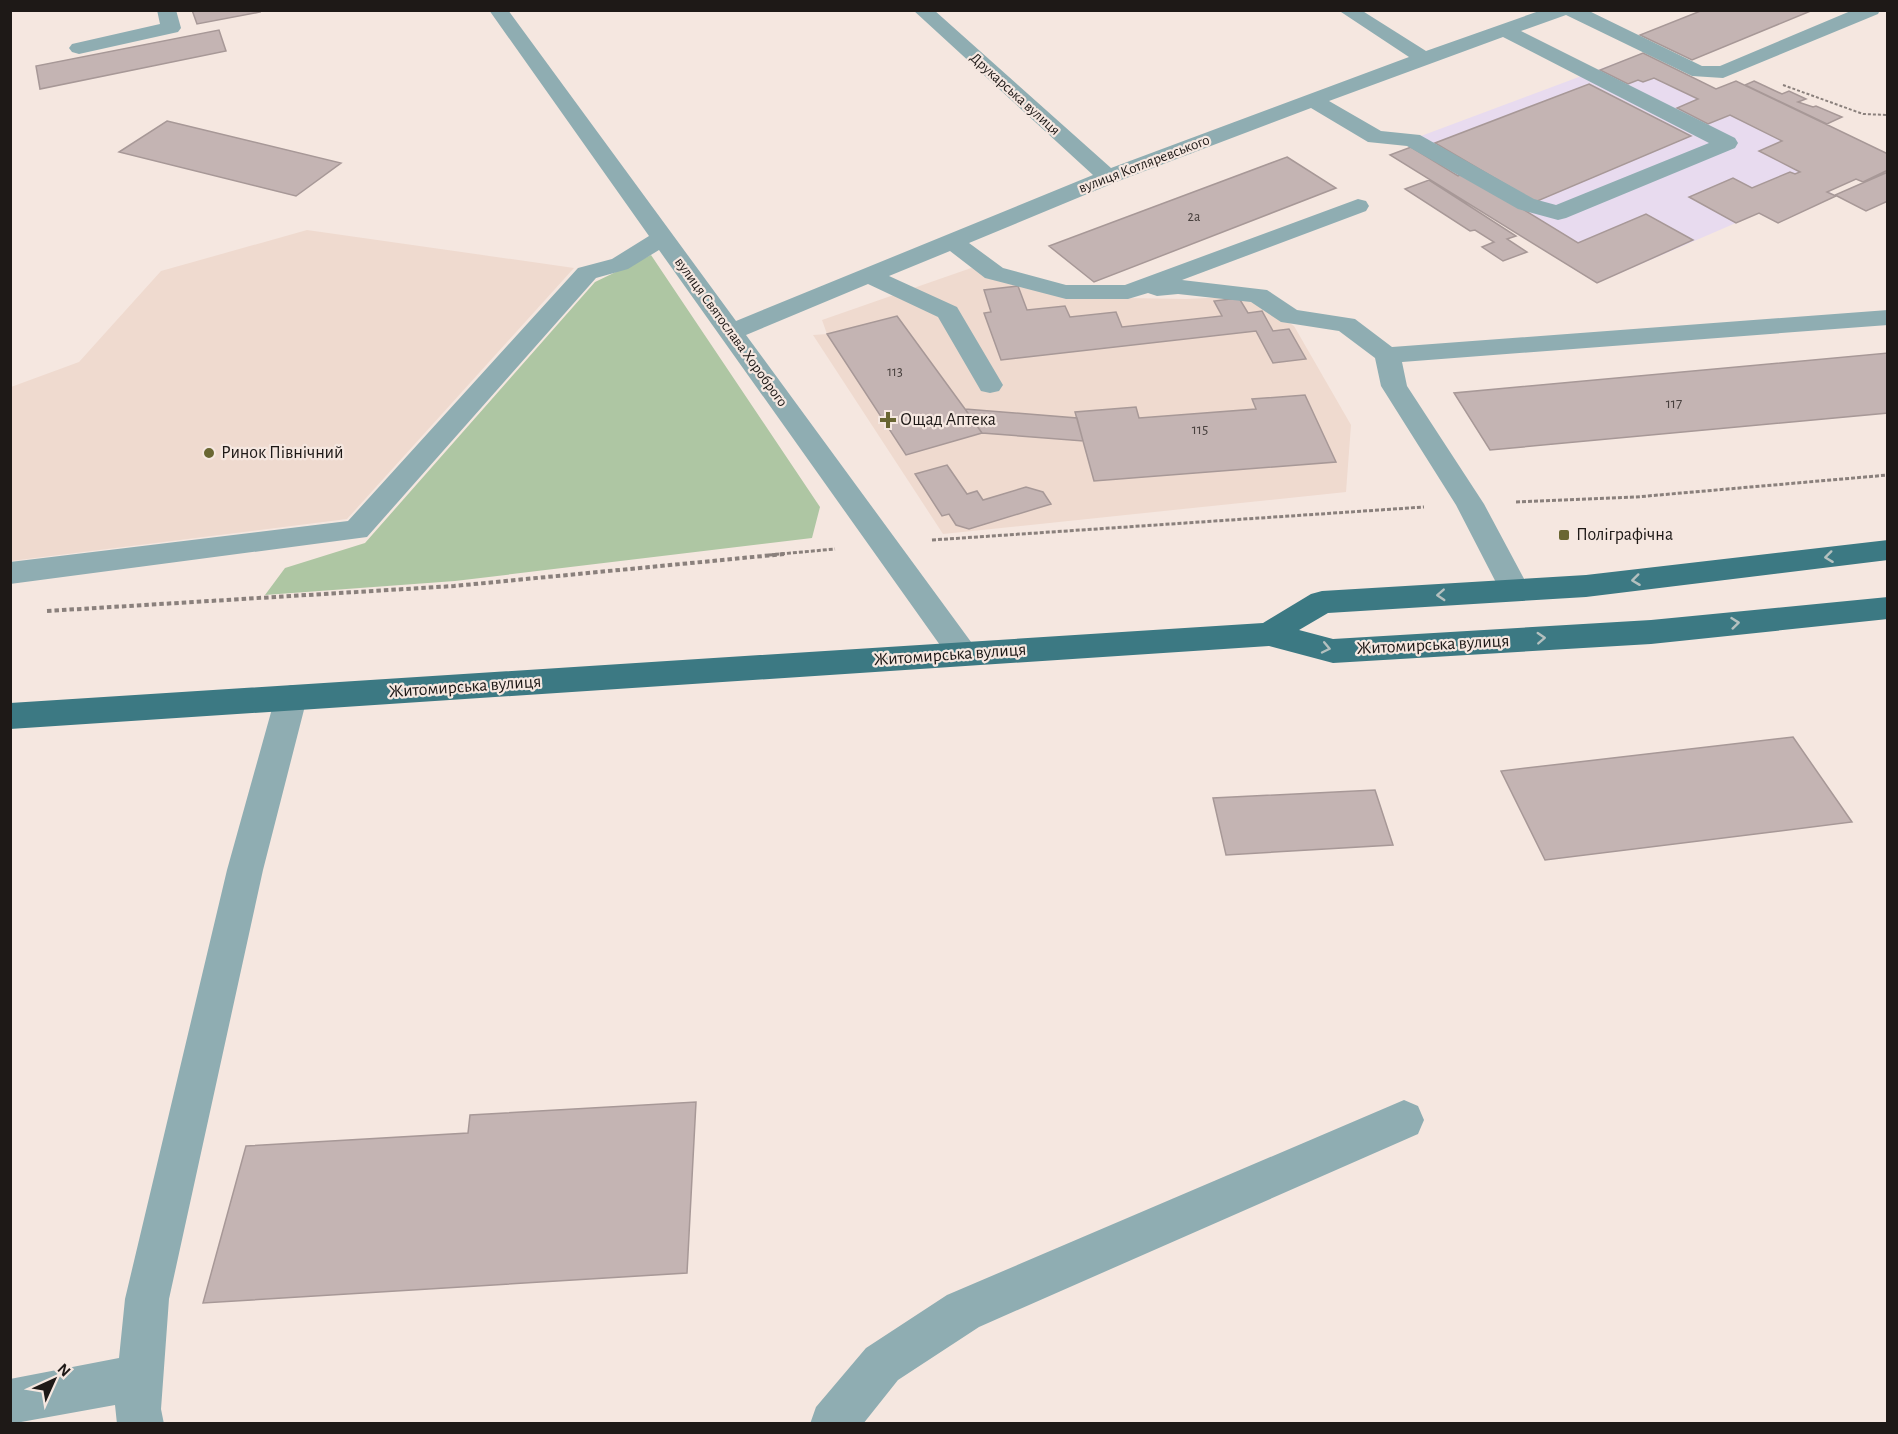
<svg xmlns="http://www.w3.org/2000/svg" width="1898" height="1434" font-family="'Alegreya Sans',sans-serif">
	<rect width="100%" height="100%" fill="#f5e7e0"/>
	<path fill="#efdacf" d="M307,230L574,268L347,519L11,561V387L79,362L161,271Z
		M974,267L1066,297L1186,299L1249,296L1294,326L1351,425L1346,492L943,534L813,335L827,334L822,320Z"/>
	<path fill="#e8dbef" d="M1643,53L1716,89L1736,81L1887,154L1888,169L1856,179L1828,191L1836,196L1778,223L1759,213L1597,283L1390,155L1411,147L1421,136Z"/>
	<path fill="#aec6a3" d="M651,255L820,507L812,538L455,581L265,595L285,568L365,543L595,282Z"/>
	<path fill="#c4b4b3" stroke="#a79897" stroke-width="1.5" d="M192,10H259L260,12L197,24Z
		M1703,10H1813L1692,60L1640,35Z
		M219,30L226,51L40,89L36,66Z
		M1643,53L1716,89L1736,81L1888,154V170L1863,182L1856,179L1827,192L1836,196L1778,223L1759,213L1736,223L1689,197L1733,178L1752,188L1790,172L1795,174L1800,172L1759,151L1782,141L1730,115L1708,124L1677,108L1698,99L1654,78L1643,82L1638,80L1628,84L1600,70Z
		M1754,81L1782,94L1789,91L1806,99L1798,102L1813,107L1816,106L1842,117L1827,124L1745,85Z
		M1589,84L1691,136L1535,202L1435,143Z
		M167,121L341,163L296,196L119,152Z
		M1411,147L1458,176L1464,173L1578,243L1646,214L1693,240L1597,283L1390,155Z
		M1287,157L1336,188L1094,282L1049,246Z
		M1888,172V201L1866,211L1835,195Z
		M1429,180L1516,236L1507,239L1527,252L1503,261L1482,247L1494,242L1475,230L1470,231L1405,189Z
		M1018,286L1027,310L1065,306L1070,317L1116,312L1122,327L1222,316L1214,301L1239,298L1248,313L1262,311L1273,331L1289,329L1306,359L1273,363L1256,331L1001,360L984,313L991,312L984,290Z
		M897,316L965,409L982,433L906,455L827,334Z
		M1888,353V413L1490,450L1454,393Z
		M1305,395L1336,462L1094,481L1075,412L1136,407L1139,418L1256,409L1252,399Z
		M965,409L1077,418L1083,441L982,433Z
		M947,465L967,494L977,491L983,500L1026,487L1043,492L1051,504L969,529L956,525L949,514L942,516L915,474Z
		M1793,737L1852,822L1545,860L1501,771Z
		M1375,790L1393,845L1226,855L1213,798Z
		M696,1102L687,1273L203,1303L246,1146L468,1133L470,1115Z"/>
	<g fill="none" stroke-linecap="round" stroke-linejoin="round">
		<path stroke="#8a807c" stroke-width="2" stroke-dasharray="3 2" stroke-linecap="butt" d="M1783,85L1863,114L1888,115"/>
		<path stroke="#8a807c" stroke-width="3" stroke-dasharray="4 2" stroke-linecap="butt" d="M1516,502L1636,497L1888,475
			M932,540L1424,507
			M769,555L835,549"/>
		<path stroke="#8a807c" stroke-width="4" stroke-dasharray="4.5 3" stroke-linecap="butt" d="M47,611L454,586L784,554"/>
		<path fill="#8fadb2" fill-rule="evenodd" d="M157,10H176L181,28L178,32L79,54L72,52L69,48L72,44L160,24Z
			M489,10H508L736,321L1093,175L913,10H934L1111,168L1409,57L1338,10H1361L1426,51L1542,10H1587L1702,66H1720L1853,10H1880L1878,14L1723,78L1692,76L1566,15L1521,31L1735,138L1738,143L1735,148L1566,218L1558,220L1518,209L1407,146L1368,142L1311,108L1116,182L969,243L1003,268L1066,285H1125L1358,199L1366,201L1369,206L1366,211L1182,280L1267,290L1297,310L1355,319L1392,347L1888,310V325L1402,362L1407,386L1484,504L1530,590L1526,598L1515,601L1504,598L1456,505L1381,386L1375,358L1339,331L1281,322L1251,302L1178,294L1157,296L1148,293L1128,299H1066L985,278L950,251L889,276L957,307L1003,385L999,391L990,393L981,391L938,317L868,284L746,335L974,646L979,654L974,662L963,666L952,662L659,250L628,269L596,278L367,537L10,584V562L348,521L578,268L612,259L649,236ZM1503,37L1709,143L1556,205L1534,199L1420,135L1381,131L1329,101Z
			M291,685L303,689L307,698L263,870L169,1299L161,1409L164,1424H117L115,1405L10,1424V1379L119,1358L125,1299L227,870L275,698L279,689Z
			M1404,1100L1418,1106L1424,1120L1418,1134L979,1327L898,1380L863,1424H810L816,1407L866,1348L947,1295Z"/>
		<path fill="#3c7983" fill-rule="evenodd" d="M1888,540V560L1586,597L1328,613L1299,630L1333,639L1651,620L1888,597V619L1651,644L1333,663L1269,646L10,729V703L1263,623L1311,594L1322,591L1586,575Z"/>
	</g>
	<defs><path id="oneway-chevron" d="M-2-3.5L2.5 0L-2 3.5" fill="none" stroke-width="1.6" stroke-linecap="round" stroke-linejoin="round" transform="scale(1.5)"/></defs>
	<g stroke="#b4c0bf">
		<use href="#oneway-chevron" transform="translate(1829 557) rotate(173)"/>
		<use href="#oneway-chevron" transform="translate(1636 580) rotate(173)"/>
		<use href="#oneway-chevron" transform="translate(1441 595) rotate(177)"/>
		<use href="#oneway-chevron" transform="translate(1735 623) rotate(-6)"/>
		<use href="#oneway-chevron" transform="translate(1541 638) rotate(-3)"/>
		<use href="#oneway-chevron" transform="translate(1326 648) rotate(12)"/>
	</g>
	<g fill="#696632" stroke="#f5e7e0" stroke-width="2">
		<path d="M885 411h6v6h6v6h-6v6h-6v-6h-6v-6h6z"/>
		<circle cx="209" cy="453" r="6"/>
		<rect x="1558" y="529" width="12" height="12" rx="3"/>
	</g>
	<g text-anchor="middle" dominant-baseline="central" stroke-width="4.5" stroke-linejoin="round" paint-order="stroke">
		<g font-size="14" fill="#48403e">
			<text x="1194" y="217">2а</text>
			<text x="895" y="372">113</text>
		</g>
		<g font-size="15" fill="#1e1917" stroke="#f5e7e0">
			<text transform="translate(1015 94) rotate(42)">Друкарська вулиця</text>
			<text transform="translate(1144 164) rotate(-21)">вулиця Котляревського</text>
			<text transform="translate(731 332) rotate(54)">вулиця Святослава Хороброго</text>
		</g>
		<g font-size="15" fill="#48403e">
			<text x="1674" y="403">117</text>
			<text x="1200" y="429">115</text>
		</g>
		<g font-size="18" fill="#1e1917" stroke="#f5e7e0" text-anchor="start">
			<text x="900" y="420">Ощад Аптека</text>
			<text x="221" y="453">Ринок Північний</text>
			<text x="1576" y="535">Поліграфічна</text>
		</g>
		<g font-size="18" fill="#1e1917" stroke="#f5e7e0">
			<text transform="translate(1433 645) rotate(-3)">Житомирська вулиця</text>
			<text transform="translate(950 655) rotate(-4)">Житомирська вулиця</text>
			<text transform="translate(465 687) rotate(-4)">Житомирська вулиця</text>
		</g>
	</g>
	<rect width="1898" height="1434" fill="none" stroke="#1e1917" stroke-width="24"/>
	<g transform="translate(54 1380) rotate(45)" stroke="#f5e7e0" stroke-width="4.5" paint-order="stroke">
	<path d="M0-4.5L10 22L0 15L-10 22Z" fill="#1e1917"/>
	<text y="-9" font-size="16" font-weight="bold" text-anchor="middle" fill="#1e1917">N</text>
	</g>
</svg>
